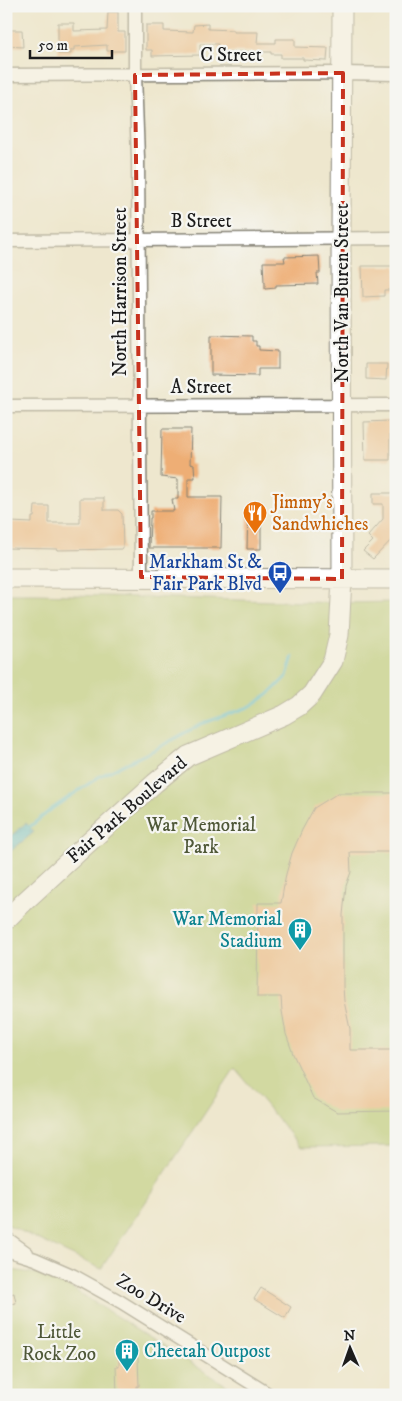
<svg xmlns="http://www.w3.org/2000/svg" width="402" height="1401" font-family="'IM FELL DW Pica',serif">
	<defs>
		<pattern id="water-waves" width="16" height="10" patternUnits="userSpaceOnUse" patternTransform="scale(1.25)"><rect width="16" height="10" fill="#52bbce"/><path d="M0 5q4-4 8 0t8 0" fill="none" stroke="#47a0b0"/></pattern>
	</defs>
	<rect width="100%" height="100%" fill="#f6f6f2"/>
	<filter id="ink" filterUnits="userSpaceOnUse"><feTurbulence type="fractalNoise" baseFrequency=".02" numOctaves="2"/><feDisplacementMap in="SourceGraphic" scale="10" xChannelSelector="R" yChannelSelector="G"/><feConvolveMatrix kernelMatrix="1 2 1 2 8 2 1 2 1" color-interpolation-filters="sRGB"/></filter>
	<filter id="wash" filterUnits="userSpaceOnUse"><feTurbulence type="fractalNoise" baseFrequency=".0096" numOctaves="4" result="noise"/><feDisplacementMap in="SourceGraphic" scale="20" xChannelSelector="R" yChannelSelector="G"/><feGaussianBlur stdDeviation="1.12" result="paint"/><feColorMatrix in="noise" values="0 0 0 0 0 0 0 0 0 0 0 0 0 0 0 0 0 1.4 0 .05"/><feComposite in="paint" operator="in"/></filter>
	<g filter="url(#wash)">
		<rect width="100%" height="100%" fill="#eee7ce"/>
		<path fill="#afc76c" stroke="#667244" d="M6,594H37L341,603L396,602V1146L301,1147L235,1068L101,1269L6,1224Z
			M11,1270L52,1276L242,1395H6V1271Z"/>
		<path fill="url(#water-waves)" stroke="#376c75" d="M26,823L34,832L6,855V840Z"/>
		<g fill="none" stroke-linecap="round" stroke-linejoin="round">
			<path stroke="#52bbce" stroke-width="3" d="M27,829L53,808L100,776L154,750L201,724L249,707L268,695L287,676L293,656"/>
		</g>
		<g id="blocks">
			<path fill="#eeae74" d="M108,12H118V32H125V51H107V45L74,47V50H71V54H58V23H74V31L107,30Z
				M208,24V29L234,30V32H258L257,43H276V39H295V47L328,48L327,61L303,60V58H281V54H271V52H228V56H219L218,44H200V55L152,56V50H146V25H164V31L193,32L194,25Z
				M6,30H22L23,47L6,46Z
				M319,256L320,273H317L318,284L276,285V288L265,289V282H264L263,262H285L284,257Z
				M362,266H396V290H384V296L363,297Z
				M211,335L252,336V341H256V346H259V350L278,351V369H258V376L211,375Z
				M366,364H387L386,380L366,379Z
				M390,421V460H365L364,422Z
				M162,429H191L190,464L194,465L195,478H188V497H222L221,548H149L150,518H151V511H174L172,499H178V479L161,477Z
				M373,493H396V535L373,559L363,551L373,541L368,536L383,519V504H373Z
				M80,498H104V510H118L122,514L123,549L57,550V549L6,548V524H11V522L32,523V517H34L35,506H49V523H80Z
				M248,508H261V549H247Z
				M338,793H396V852H350L351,872L346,886L343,915V987L344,1001L350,1029V1050H396V1111L337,1112L313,1098L293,1054L286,1034L282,1011L281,997H257L258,903H281L286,874L292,853L302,830L314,808Z
				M261,1288L291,1307L285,1318L254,1299Z
				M14,1293L16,1303L6,1305V1295Z
				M138,1358L139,1386H137V1395H117L116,1366H119V1359Z"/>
		</g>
	</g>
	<g filter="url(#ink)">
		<use href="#blocks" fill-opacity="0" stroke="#858275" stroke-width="1"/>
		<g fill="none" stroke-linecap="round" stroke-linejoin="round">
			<defs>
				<path id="street" d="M135,6V75L138,158L141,577
					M6,75L343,73L396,74
					M6,241L396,238
					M6,406L396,405
					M6,1238L27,1253
					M6,1250L35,1259L74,1276L121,1302L270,1395"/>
				<path id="secondary" d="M6,578L396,579
					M6,920L23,903L86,845L155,783L188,756L284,715L299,706L312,694L333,661L339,635L342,579L341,238L342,6"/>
			</defs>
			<use href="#street" stroke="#858275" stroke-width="15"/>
			<use href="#secondary" stroke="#858275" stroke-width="21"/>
			<use href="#street" stroke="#fff" stroke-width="12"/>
			<use href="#secondary" stroke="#fff" stroke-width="19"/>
		</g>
	</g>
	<path d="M0 0H402V1401H0ZM343,73L342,579L141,577L135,75Z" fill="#eee7ce" fill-opacity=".55" fill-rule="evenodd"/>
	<path fill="none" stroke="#c8321e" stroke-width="4" stroke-dasharray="10 6" stroke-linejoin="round" d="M343,73L342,579L141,577L135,75Z"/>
	<defs>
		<symbol id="restaurant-pin" viewBox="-11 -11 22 30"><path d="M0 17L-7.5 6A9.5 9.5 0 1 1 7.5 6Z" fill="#e8710a" stroke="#f6f6f2"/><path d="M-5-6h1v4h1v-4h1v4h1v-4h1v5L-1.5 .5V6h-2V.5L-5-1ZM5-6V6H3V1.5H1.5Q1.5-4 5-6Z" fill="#fff"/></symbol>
		<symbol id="bus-pin" viewBox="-11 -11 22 30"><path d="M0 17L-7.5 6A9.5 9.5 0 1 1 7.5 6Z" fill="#1a4fb4" stroke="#f6f6f2"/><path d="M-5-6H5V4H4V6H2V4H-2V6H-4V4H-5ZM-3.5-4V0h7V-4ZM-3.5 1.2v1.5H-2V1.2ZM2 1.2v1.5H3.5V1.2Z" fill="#fff"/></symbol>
		<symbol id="building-pin" viewBox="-11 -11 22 30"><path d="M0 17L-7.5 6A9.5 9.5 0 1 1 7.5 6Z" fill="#0f9aa8" stroke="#f6f6f2"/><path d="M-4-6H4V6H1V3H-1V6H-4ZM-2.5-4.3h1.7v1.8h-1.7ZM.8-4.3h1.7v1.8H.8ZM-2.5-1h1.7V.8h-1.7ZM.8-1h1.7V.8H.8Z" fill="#fff"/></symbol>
	</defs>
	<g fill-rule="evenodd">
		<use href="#restaurant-pin" x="241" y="499" width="28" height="38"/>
		<use href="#bus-pin" x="266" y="559" width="28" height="38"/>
		<use href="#building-pin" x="286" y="916" width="28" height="38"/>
		<use href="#building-pin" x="113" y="1337" width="28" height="38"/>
	</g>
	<g text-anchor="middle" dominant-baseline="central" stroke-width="4.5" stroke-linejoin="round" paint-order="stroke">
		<g font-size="19" fill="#1c1c1c" stroke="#f6f6f2">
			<text x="231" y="55">C Street</text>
			<text x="201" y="221">B Street</text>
			<text transform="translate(120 292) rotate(-90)">North Harrison Street</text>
			<text transform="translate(342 293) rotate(-90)">North Van Buren Street</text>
			<text x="201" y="387">A Street</text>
			<text transform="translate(127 810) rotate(-41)">Fair Park Boulevard</text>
			<text transform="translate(151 1299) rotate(31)">Zoo Drive</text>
		</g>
		<g font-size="19" fill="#c56008" stroke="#f6f6f2" text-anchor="start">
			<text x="272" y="502">Jimmy's<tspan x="272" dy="22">Sandwhiches</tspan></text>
		</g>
		<g font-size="19" fill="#164399" stroke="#f6f6f2" text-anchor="end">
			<text x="262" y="562">Markham St &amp;<tspan x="262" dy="22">Fair Park Blvd</tspan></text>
		</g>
		<g font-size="19" fill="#4f5838" stroke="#f6f6f2">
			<text x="201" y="825">War Memorial<tspan x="201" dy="22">Park</tspan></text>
			<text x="59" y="1332">Little<tspan x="59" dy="22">Rock Zoo</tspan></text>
		</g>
		<g font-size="19" fill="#0d838f" stroke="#f6f6f2" text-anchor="end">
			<text x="282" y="919">War Memorial<tspan x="282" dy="22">Stadium</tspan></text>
			<text x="144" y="1351" text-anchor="start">Cheetah Outpost</text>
		</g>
	</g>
	<rect width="402" height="1401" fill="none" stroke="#f6f6f2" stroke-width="25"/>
	<g transform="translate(350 1348) rotate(358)" stroke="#f6f6f2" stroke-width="4" paint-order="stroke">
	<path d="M0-4L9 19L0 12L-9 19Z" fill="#1c1c1c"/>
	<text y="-8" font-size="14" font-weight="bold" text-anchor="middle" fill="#1c1c1c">N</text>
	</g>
	<path d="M30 50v8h82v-8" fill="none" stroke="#1c1c1c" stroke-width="2.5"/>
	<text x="38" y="50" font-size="15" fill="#1c1c1c" stroke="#f6f6f2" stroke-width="4" paint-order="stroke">50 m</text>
</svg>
